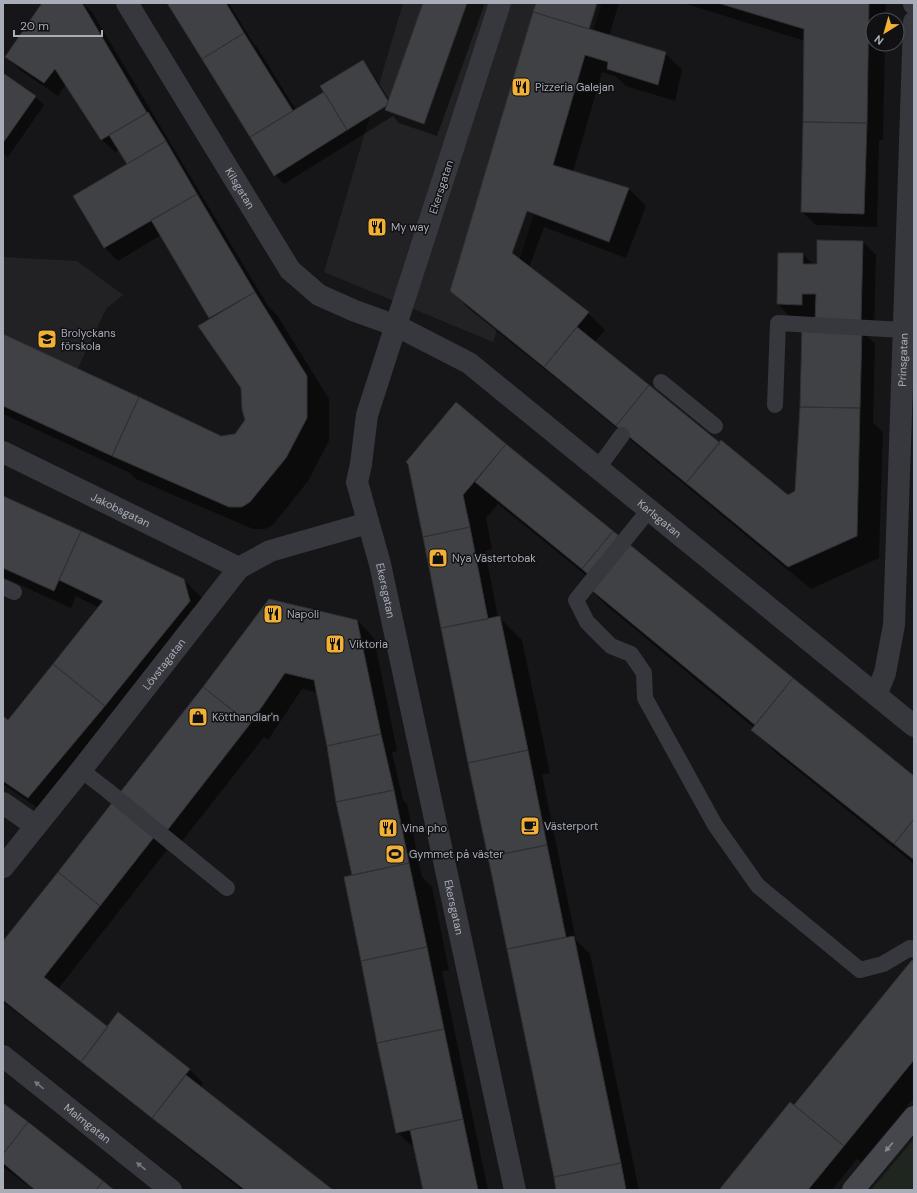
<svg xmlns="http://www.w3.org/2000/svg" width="917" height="1193" font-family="'DM Sans',sans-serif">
	<rect width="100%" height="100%" fill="#161618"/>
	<path fill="#222225" d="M403,3H602L493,342L324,272Z
		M3,257L77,261L123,295L106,309L50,427L3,406Z"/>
	<path fill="#1e261f" d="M914,1139V1190H871Z"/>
	<path fill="#0007" d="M43,3H83L92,12L268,306L277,315L329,399V441L308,481L273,525L265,529H253L136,479L130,473L3,414V335L221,437L235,435L246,420L242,387L211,319L161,235L118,261L105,248L74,196L128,164L119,150L115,152L101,139L66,84L58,96L20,70L6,56Z
		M169,3H229L253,43L257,47L296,110L325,92L363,62L371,71L389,99L424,3H485L437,136L399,123L393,116L284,184L275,175Z
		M537,3H619L609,36L665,53L682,70L675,101L626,86L615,76L602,72L573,172L629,189L646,206L626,258L544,227L529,268L588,313L605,330L595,342L720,444L788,496L796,492L801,407L803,330L778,304L779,254H803L814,265L863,242L876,255L874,335H866L875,344L873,423L883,432L879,558L811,589L563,384L468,308L451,291Z
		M683,3H886L885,20H873V44H885L883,140H879L877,227L816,225L802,212L805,41Z
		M3,74L35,96L44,105L8,157L3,153Z
		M456,403L506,445L914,777V864L775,752L753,730L754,728L607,606L584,583L588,577L498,504L486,518L492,549L485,551L498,617H499L522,640L550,773L542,775L576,940L590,954L639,1190H557L469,762Z
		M3,497L184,580L201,597L206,618L42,811L3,784V718L8,721L99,608L76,596L71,608L3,577Z
		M357,620L374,638L397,751L392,752L403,800L407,804L422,877L432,887L449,970L442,971L488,1190H424L414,1145H411L397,1132L354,876L337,802L318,693L302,689L268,740L264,737L179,845L133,808L204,688Z
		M154,837L167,850L58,989L108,1028L119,1014L190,1070L203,1083L200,1087L332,1190H242L171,1134L153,1117H150L154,1120L3,1002V943Z
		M914,962V1098L861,1162L857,1159L832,1190H721L799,1109Z
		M3,1104L112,1190H34L3,1167Z"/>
	<path fill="#404145" stroke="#303034" d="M42,3H82L147,113L101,140L55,69L44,83L5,57Z
		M167,3H226L244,33L202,59Z
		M423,3H467L424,124L385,110Z
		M536,3H597L589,29L533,12Z
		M718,3H869L867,123L803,122L804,29Z
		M533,12L666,52L658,85L607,69L608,62L585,55L553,165L629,188L609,242L527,211L512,253L589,312L544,367L450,291Z
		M244,33L293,111L250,137L202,59Z
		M363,60L388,101L386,106L347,130L320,86Z
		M3,73L36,96L3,143Z
		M324,92L347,130L274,176L250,137Z
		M148,112L166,141L127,164L109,135Z
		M803,122L867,123L864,214L801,212Z
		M166,141L197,194L104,248L73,196Z
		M197,194L255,292L209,318L151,220Z
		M817,240L863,241L861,322L815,321L816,294H802V305L777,304L778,253H803V264H817Z
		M255,292L307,376V418L286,458L250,502L242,507H229L112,456L139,397L221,436L235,434L245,420L242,409L241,388L198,326Z
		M577,327L649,385L616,426L544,367Z
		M802,328L862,330L860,408L800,407Z
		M3,334L139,397L112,456L3,406Z
		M649,385L720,443L686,483L616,426Z
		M456,402L506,444L463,495L470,527L423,537L408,464L406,462Z
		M800,407L860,408L857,536L788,567L686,483L721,440L788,495L795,491Z
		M506,444L613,531L582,569L475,482Z
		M3,496L81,531L54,591L3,568Z
		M470,527L488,619L441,628L423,537Z
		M81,531L184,579L190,601L105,706L53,664L103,601L59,580Z
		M613,531L793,678L755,725L583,583L589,575L582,569Z
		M269,599L357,620L381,734L327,746L314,680L285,673L250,724L203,687Z
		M500,616L528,750L468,763L441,628Z
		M53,664L105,706L28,798L3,781V716L8,720Z
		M793,678L914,776V819L894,844L751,730Z
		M203,687L250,724L166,832L118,795Z
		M381,734L394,790L336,802L327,746Z
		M528,750L547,845L488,857L468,763Z
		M394,790L409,863L352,875L336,802Z
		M112,803L155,836L100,906L58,872Z
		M914,819V860L894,844Z
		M547,845L566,937L507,949L488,857Z
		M409,863L427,947L361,961L344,877Z
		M58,872L100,906L44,977L108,1027L81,1062L3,1000V941Z
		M574,936L621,1163L554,1177L507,949Z
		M427,947L444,1029L377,1043L361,961Z
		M912,960L914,961V1060L844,1146L794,1105Z
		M118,1012L190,1069L152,1118L81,1062Z
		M444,1029L463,1119L396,1133L377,1043Z
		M186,1075L333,1190H245L152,1118Z
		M790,1102L844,1146L808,1190H719Z
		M3,1103L28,1122L3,1154Z
		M463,1119L478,1190H423L410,1130Z
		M28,1122L103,1181L96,1190H35L3,1163V1154Z
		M621,1163L626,1190H556L554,1177Z
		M103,1181L114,1190H96Z"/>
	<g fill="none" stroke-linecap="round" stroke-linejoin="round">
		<path stroke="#37383d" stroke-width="16" d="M661,382L715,426
			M775,405L778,323L904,330
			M598,468L622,435
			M649,510L576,600L587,622L611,646L631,654L644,673L645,698L715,825L758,886L860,970L883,964L910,948L914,950
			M3,587L14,592
			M81,770L107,790L227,888"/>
		<g stroke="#37383d" stroke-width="22">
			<path id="s1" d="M127,3L290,270L319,295L355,311L397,326L469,363L914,726"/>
			<path id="s2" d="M500,3L367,415L361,464L357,482L380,564L515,1190"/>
			<path d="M914,3V4"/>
			<path id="s3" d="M3,452L239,568"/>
			<path id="s4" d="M876,695L885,673L894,625L914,22"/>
			<path d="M3,803L36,826"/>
			<path id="s5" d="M3,867L81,770L239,568L270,551L368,523"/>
			<path id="s6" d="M3,1056L171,1190"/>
		</g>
		<path stroke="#45474d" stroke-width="22" d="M853,1190L914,1117"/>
	</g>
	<defs><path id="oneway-solid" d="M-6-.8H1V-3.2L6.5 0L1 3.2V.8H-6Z"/></defs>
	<g fill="#757881">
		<use href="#oneway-solid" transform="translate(39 1085) rotate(-141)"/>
		<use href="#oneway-solid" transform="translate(141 1166) rotate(-141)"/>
	</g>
	<use fill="#858993" href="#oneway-solid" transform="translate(889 1147) rotate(130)"/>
	<defs>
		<symbol id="restaurant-square" viewBox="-11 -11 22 22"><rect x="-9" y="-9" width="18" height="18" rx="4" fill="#f2b134" stroke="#111113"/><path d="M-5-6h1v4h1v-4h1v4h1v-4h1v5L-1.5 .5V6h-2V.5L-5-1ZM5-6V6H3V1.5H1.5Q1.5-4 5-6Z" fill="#111"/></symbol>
		<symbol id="school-square" viewBox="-11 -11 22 22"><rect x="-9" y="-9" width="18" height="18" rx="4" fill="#f2b134" stroke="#111113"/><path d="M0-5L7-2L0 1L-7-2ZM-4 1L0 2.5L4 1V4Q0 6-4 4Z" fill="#111"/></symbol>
		<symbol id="shop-square" viewBox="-11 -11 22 22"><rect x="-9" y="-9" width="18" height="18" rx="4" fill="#f2b134" stroke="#111113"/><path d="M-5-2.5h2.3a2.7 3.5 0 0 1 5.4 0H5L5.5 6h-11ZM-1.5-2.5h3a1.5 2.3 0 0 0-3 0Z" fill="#111"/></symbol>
		<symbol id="cafe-square" viewBox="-11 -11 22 22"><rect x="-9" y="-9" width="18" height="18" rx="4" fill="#f2b134" stroke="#111113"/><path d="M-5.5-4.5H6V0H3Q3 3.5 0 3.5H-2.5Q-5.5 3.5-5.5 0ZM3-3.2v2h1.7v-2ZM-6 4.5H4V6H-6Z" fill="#111"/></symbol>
		<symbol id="stadium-square" viewBox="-11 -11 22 22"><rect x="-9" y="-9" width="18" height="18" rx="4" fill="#f2b134" stroke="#111113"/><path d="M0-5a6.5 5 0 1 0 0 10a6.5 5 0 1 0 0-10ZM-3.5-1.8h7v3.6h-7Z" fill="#111"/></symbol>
	</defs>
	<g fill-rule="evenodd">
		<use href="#restaurant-square" x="510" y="76" width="22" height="22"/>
		<use href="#restaurant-square" x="366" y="216" width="22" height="22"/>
		<use href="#school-square" x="36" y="328" width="22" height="22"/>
		<use href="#shop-square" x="427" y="547" width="22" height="22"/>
		<use href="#restaurant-square" x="262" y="603" width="22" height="22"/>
		<use href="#restaurant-square" x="324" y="633" width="22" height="22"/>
		<use href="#shop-square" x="187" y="706" width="22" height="22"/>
		<use href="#cafe-square" x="519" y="815" width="22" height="22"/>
		<use href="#restaurant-square" x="377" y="817" width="22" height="22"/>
		<use href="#stadium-square" x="384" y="843" width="22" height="22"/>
	</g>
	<g text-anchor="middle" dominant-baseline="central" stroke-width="3" stroke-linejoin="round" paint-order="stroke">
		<g font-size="11" fill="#a8adb8" stroke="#111113" text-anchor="start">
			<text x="535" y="87">Pizzeria Galejan</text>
			<text x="391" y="227">My way</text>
			<text x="61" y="333">Brolyckans<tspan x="61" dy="13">förskola</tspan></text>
			<text x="452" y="558">Nya Västertobak</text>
			<text x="287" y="614">Napoli</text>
			<text x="349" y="644">Viktoria</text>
			<text x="212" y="717">Kötthandlar'n</text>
			<text x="544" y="826">Västerport</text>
			<text x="402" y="828">Vina pho</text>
			<text x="409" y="854">Gymmet på väster</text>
		</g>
		<g font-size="11" fill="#a8adb8" stroke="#111113">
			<text transform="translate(441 187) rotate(-72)">Ekersgatan</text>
			<text stroke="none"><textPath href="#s1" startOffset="217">Kilsgatan</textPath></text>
			<text stroke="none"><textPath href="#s4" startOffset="338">Prinsgatan</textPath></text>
			<text stroke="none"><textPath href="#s3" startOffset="131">Jakobsgatan</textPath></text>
			<text stroke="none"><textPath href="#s1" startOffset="762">Karlsgatan</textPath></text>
			<text stroke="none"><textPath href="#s2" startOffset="613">Ekersgatan</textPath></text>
			<text stroke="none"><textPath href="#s5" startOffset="259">Lövstagatan</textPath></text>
			<text stroke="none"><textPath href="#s2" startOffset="937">Ekersgatan</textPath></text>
			<text stroke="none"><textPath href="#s6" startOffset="108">Malmgatan</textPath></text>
		</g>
	</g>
	<rect width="917" height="1193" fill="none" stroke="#a8adb8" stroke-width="8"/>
	<g transform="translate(885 32) rotate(217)"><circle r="19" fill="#111113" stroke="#4d4f55"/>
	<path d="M0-3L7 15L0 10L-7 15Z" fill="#f2b134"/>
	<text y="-6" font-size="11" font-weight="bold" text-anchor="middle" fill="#a8adb8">N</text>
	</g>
	<path d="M14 30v6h88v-6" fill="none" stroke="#a8adb8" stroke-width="2"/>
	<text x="20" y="30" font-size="12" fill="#a8adb8" stroke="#111113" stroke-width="3" paint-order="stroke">20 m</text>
</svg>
